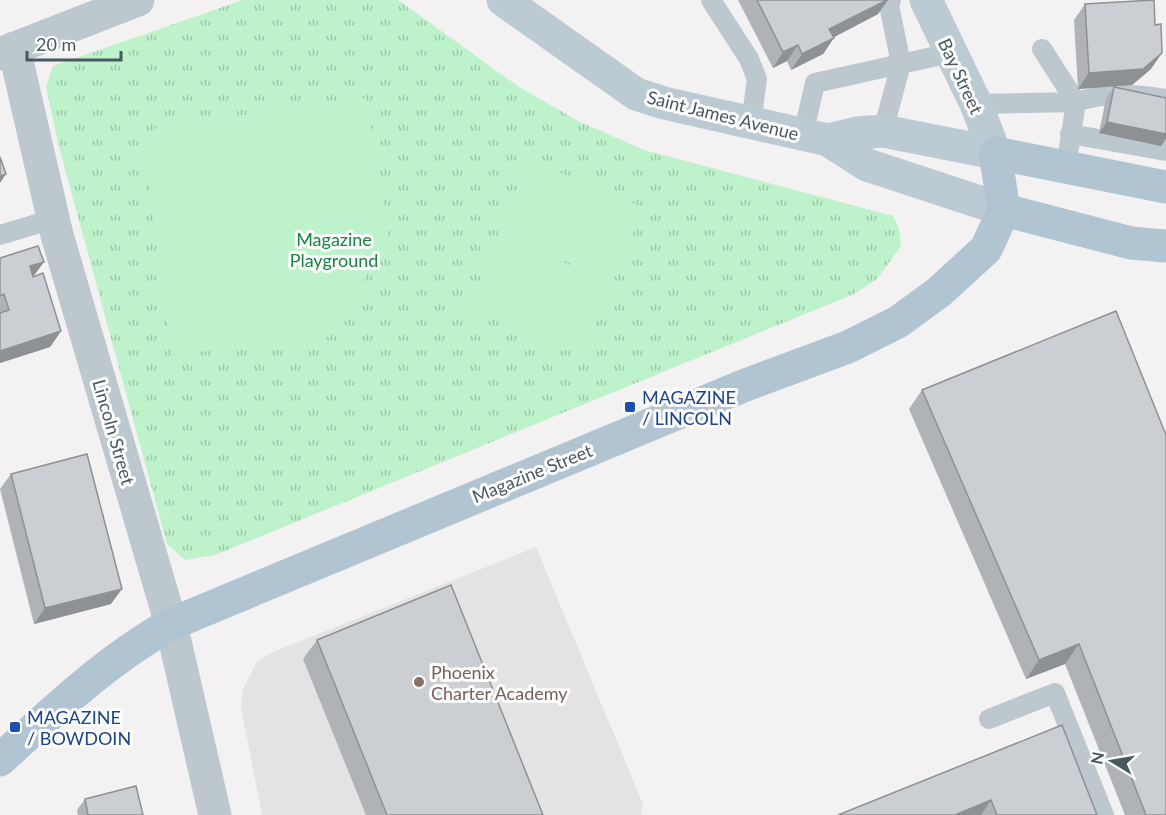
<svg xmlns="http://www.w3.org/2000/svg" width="1166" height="815" font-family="Lato,sans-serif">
	<defs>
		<pattern id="grass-tufts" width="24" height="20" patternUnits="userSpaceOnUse" patternTransform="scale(1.5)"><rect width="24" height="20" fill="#bef2cb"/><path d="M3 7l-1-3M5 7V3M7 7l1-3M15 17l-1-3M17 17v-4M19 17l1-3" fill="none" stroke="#9cc7a8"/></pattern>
	</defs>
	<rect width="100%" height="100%" fill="#f3f1f1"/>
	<path fill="#e5e2e3" d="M536,547L643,804L641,815H262L241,707L243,689L256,663L271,653Z"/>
	<path fill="url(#grass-tufts)" d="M243,0H398L519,87L578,121L644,150L893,216L899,229L901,246L877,279L854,294L215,555L185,560L167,544L59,147L46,87L53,66Z"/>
	<path fill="#bef2cb" d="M366,98L389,240L328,337L172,355L144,151L156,127Z
		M529,160L643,207L613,281L498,233Z
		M498,235L613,283L582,356L468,308Z"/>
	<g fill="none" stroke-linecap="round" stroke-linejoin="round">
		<path stroke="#bcc8ce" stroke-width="20" d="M711,0L749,59L757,79L751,123
			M1042,49L1076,102C1106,92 1134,94 1166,99
			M976,104L1076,102L1066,167
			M883,131L901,64L950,53
			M1070,134L1166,151
			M803,135L815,83L901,64L889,5L891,0
			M0,235L53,219
			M989,719L1055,693L1104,815"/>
		<path stroke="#bcc8ce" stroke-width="33" d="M14,48L57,235L171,624L215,815
			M0,54L138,0"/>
		<path stroke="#bccbd3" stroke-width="33" d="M503,0L636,94L664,103L828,140L867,165L1004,210
			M926,0L976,104L995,153
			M828,140L857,133L883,131L995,153"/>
		<path stroke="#b0c5d1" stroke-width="33" d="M1004,210L1131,243L1166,246
			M0,760C53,711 107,660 171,624L743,386L848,347L898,322L939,292L986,249L1004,210L995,153L1166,187"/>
	</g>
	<path fill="#afb2b6" d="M738,0H888L878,14L834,37L823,54L791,70L787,61L773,68Z
		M1085,4L1151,69L1132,85L1078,89L1074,20Z
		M1114,87L1161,146L1099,133L1106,98Z
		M0,258L33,276L61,331L50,347L0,363Z
		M922,390L1166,435V815H1125L1065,664L1026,679L909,409Z
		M11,474L111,604L34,624L0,489Z
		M317,640L543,815H366L303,659Z
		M1062,725L1097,815H838Z
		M85,799L143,815H78L77,810Z"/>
	<path fill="#8e9194" d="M887,0H888L878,14L819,45L829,29Z
		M834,38L823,54L791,70L802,54Z
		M798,45L787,61L773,68L783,52Z
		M1162,53L1151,69L1132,85L1078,89L1089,73Z
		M1107,122L1166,134V139L1161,146L1099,133Z
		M6,174L0,183V176Z
		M44,262L33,277L30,266Z
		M61,331L50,347L0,363V351Z
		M122,589L111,604L34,624L45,608Z
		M1079,644L1065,664L1026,679L1039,660Z
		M991,800L981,815H955Z"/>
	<path fill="#cbcfd4" stroke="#8e9194" stroke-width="1.5" d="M757,0H887L829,29L834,38L802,54L798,45L783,52Z
		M1154,0L1155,25L1161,24L1162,53L1143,69L1089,73L1085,4Z
		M1114,87L1166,98V134L1107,122Z
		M0,157L6,174L0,176Z
		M38,246L44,262L30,266L33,277L43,273L61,331L0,351V313L9,310L4,294L0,296V258Z
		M1116,311L1166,435V815H1146L1079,644L1039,660L922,390Z
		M87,454L122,589L45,608L11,474Z
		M451,585L543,815H387L317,640Z
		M1062,725L1097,815H997L991,800L955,815H838Z
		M136,786L143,815H88L85,799Z"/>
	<g fill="#1a4fb4" stroke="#fff" stroke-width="2">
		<rect x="624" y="401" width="12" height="12" rx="3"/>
		<rect x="9" y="721" width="12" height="12" rx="3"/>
	</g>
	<circle fill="#8d6e63" stroke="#fff" stroke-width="2" cx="419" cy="682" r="6"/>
	<g text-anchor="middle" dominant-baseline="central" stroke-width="6" stroke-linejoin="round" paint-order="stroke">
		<g font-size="18" fill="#485860" stroke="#fff">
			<text transform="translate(961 76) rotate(65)">Bay Street</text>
			<text transform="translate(723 115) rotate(14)">Saint James Avenue</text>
			<text transform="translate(114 432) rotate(74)">Lincoln Street</text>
			<text transform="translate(532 473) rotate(-22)">Magazine Street</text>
		</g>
		<g font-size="18" fill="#12873b" stroke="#fff">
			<text x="334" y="239">Magazine<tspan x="334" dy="21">Playground</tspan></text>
		</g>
		<g font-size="18" fill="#164399" stroke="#fff" text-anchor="start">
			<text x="642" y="397">MAGAZINE<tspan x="642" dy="21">/ LINCOLN</tspan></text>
			<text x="27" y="717">MAGAZINE<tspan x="27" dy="21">/ BOWDOIN</tspan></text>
		</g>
		<g font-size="18" fill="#785e54" stroke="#fff" text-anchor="start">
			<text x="431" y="672">Phoenix<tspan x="431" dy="21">Charter Academy</tspan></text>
		</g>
	</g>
	<g transform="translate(1112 761) rotate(281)" stroke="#ffffff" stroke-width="4.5" paint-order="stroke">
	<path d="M0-4.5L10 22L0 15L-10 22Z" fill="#485860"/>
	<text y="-9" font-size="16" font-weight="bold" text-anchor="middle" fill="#485860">N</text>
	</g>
	<path d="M27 51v9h94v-9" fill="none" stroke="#485860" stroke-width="3"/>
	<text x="36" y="51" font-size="18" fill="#485860" stroke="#ffffff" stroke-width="4.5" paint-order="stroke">20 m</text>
</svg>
